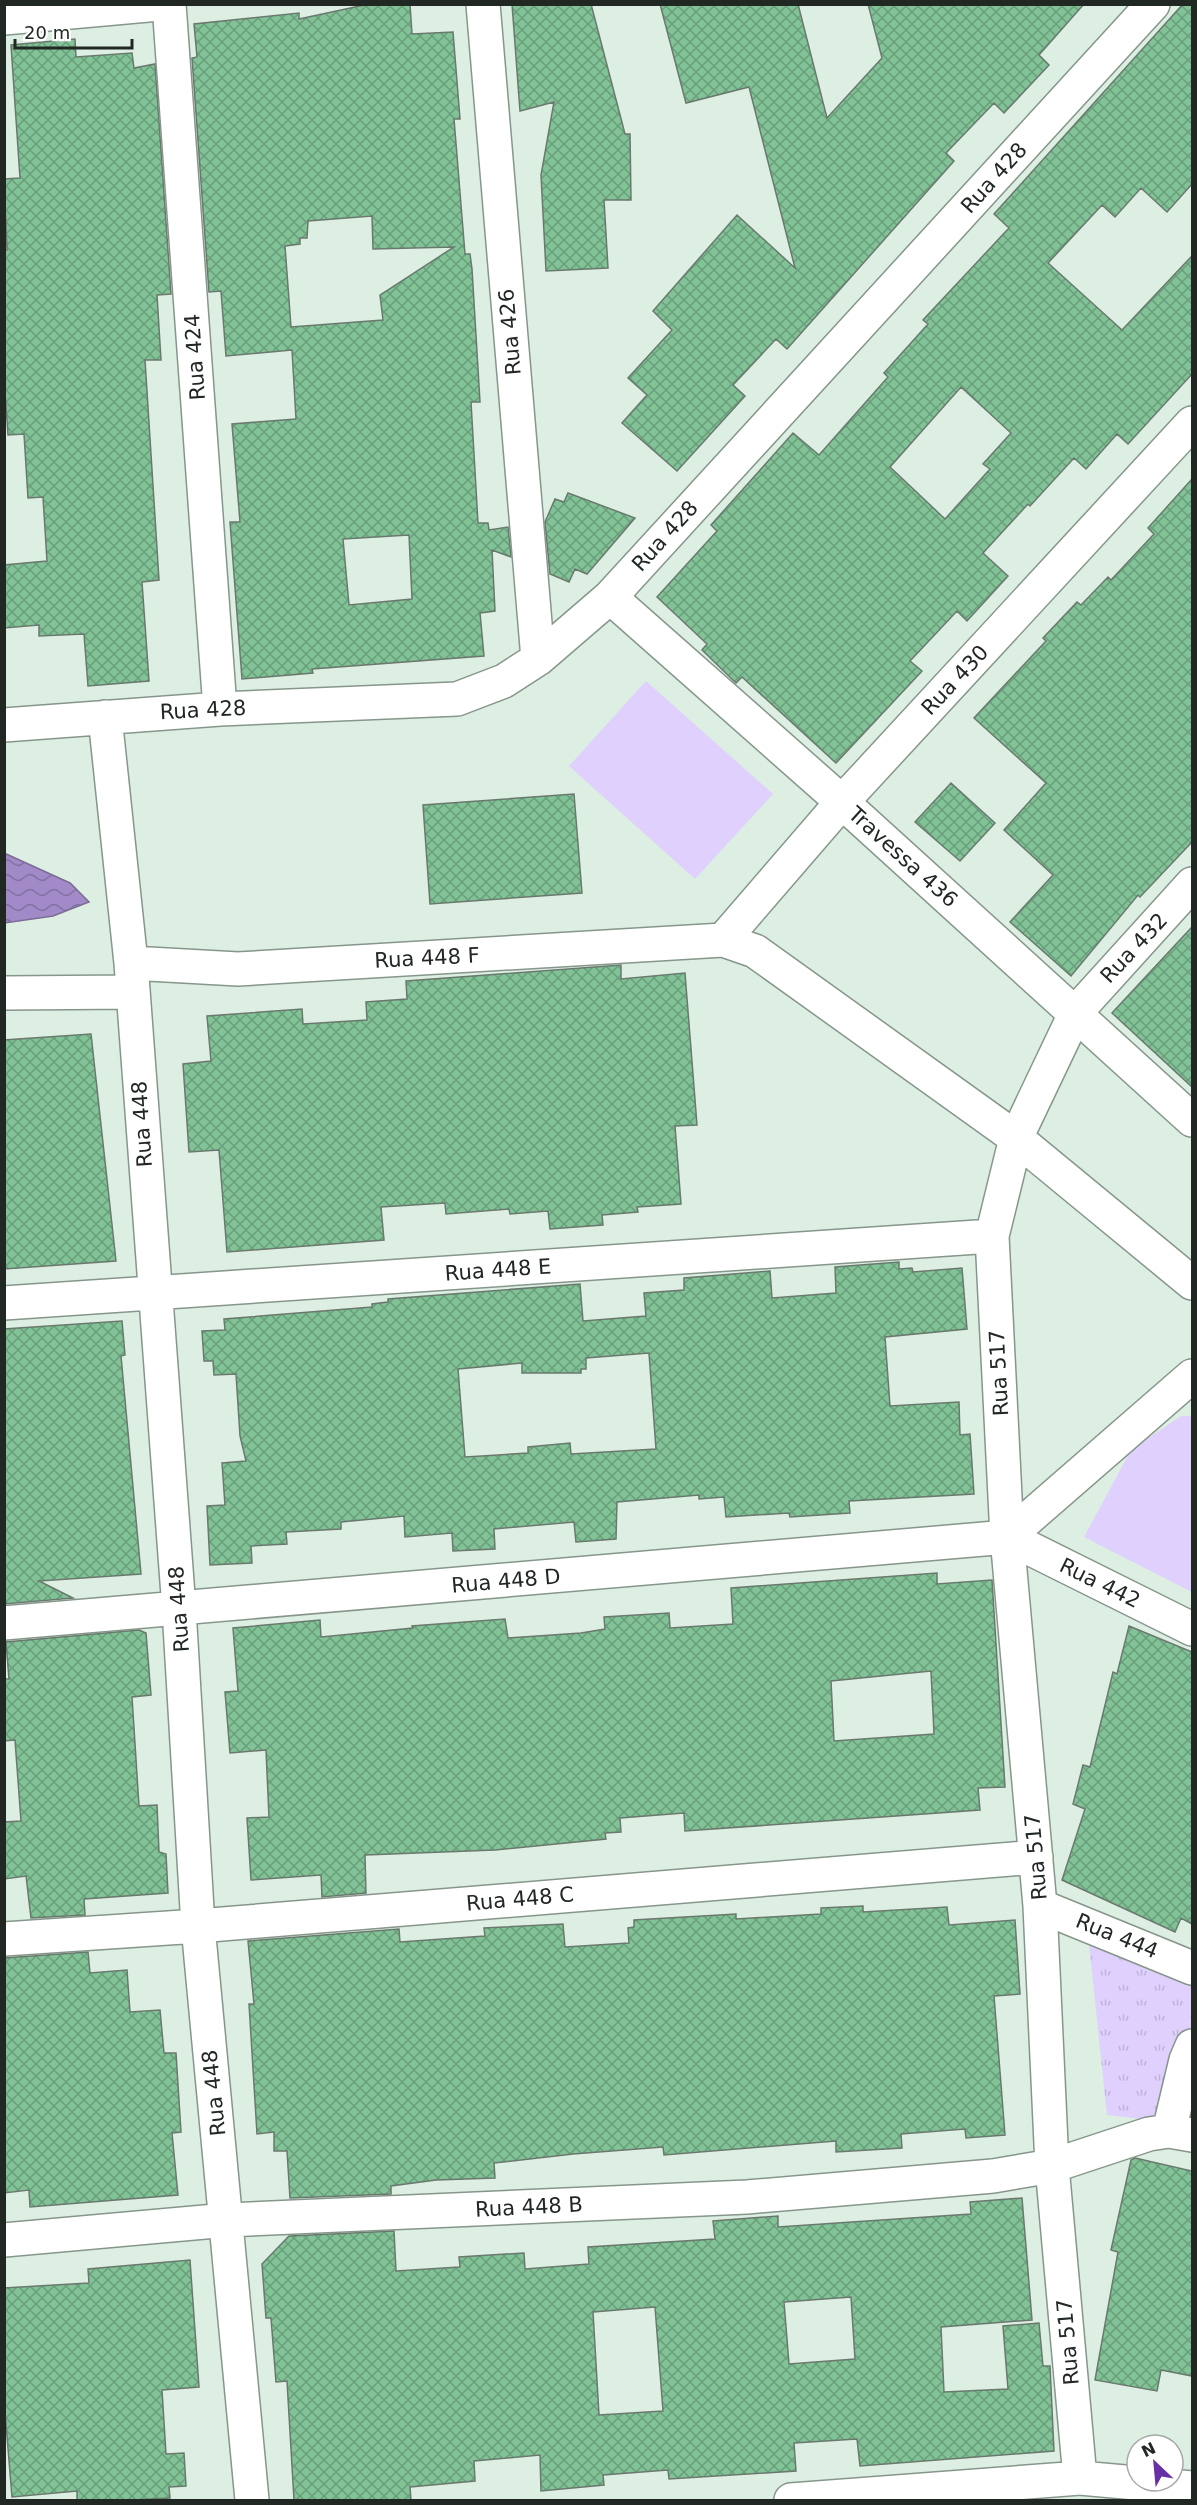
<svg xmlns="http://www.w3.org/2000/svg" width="1197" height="2505" font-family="'DejaVu Sans',sans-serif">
	<defs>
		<pattern id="park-tufts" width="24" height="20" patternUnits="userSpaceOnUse" patternTransform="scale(1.5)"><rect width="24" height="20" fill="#dfd0fd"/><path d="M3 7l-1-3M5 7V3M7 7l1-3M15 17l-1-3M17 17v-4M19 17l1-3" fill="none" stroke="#bfb3d9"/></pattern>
		<pattern id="water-waves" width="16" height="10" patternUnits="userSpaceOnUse" patternTransform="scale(1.5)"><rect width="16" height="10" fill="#a18ac7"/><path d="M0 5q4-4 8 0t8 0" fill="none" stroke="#8371a1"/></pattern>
		<pattern id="building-cross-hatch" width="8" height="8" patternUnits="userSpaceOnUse" patternTransform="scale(1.5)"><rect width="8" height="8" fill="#81c297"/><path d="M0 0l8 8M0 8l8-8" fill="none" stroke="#699e7b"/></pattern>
	</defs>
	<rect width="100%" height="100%" fill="#ddeee2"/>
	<path fill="#dfd0fd" d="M646,681L773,794L695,879L569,766Z
		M1181,1416H1192V1592L1084,1537L1131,1450Z"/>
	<path fill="url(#park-tufts)" d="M1087,1925L1192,1975V2125L1107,2115Z"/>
	<path fill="url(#water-waves)" stroke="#7b6c96" stroke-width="1.5" d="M4,853L70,883L89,902L53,916L5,923Z"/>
	<path fill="url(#building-cross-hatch)" stroke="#6a796e" stroke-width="1.5" fill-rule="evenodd" d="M369,4H410L412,34L453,32L460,119H454L465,254H470L472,269L480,402H471L478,523H488L489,530L508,527L511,557L492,550L495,611L480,613L484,656L312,669L313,673L242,679L230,522H240L232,424L296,419L292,350L226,356L221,291L209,292L192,58L197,57L194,24L299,13V19ZM372,216L373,249L454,247L380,295L383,320L291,327L285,246L300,244V238H307L308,221ZM409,535L412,599L349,605L343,539Z
		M512,4H591L625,134H630L631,200H604L608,268L546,271L541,175L554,102L520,111Z
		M660,4H798L827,118L882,58L868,4H1084L1039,55L1049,65L1004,113L994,103L946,153L954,161L787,349L776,339L733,385L745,396L677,471L622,423L647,395L628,378L672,330L653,311L737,215L795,268L749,87L686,103Z
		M1183,4H1192V184L1167,212L1141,188L1115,217L1102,205L1048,263L1122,330L1192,256V374L1128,444L1117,434L1086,469L1074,458L1030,506L1028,504L983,553L1008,576L967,621L957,611L910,661L922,671L836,763L742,677L736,683L702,650L707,644L657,597L717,531L711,525L793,433L819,455L888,377L884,373L928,324L923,320L1009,228L994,214ZM961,387L1011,433L983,464L990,469L945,519L890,467Z
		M75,39L76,57L132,53L134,68L155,64L171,294L157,295L161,360H145L159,580L142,582L149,681L88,686L84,634L39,636V625L4,628V565L47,561L43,497L28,498L24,434L8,435L4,378V250H7L4,179L20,178L11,45Z
		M1192,479V842L1140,897L1138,895L1071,976L1010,922L1053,875L1004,830L1046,783L974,718L1046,641L1043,638L1077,602L1081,605L1108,577L1111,580L1154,534L1148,528Z
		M568,493L635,518L587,574L575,569L569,582L550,574L545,522L555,499L564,502Z
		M951,783L995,823L960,861L915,822Z
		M574,794L582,893L430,904L423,805Z
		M1192,927V1087L1112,1013Z
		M621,965V979L685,973L697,1125L675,1126L681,1204L637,1207L638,1212L602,1215L603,1225L550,1229L548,1211L510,1214L509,1209L446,1214L445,1203L381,1207L384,1240L227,1252L219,1150L189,1152L183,1064L211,1061L207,1016L302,1009L303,1024L367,1020L366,1002L407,999L406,981Z
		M91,1034L116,1261L4,1269V1040Z
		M899,1262V1269L912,1268L913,1272L962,1268L967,1329L885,1337L890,1406L959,1402L960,1435L970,1434L974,1494L849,1501L850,1513L790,1517L789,1513L726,1517L724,1497L699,1499V1495L617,1502L616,1539L576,1542L574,1522L494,1529L495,1549L453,1551L452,1533L405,1537L404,1516L341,1522V1529L286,1532L287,1544L251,1546L252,1563L210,1565L207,1506L225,1505L222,1463L246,1461L240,1436L236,1374L214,1375L213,1361H204L202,1331L225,1330L224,1319L372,1307V1304L388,1302V1299L580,1284L583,1321L646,1316L644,1293L684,1290V1278L770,1271L772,1298L836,1293L835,1267ZM649,1353L656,1449L571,1454L570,1443L528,1447V1453L465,1457L458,1369L522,1363V1373H581V1369H586V1358Z
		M122,1321L125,1355L121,1356L141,1574L39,1581L73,1598L4,1604V1329Z
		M937,1573V1584L992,1580L1005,1787L978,1788L980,1810L685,1831L684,1813L620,1818L621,1832L605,1833L606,1839L495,1850L365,1855L366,1893L322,1897L321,1875L251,1880L247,1818L269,1817L266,1750L230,1753L225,1692L238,1691L233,1628L320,1620L321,1637L413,1628L412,1626L505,1619L508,1638L581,1633L605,1629L604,1617L669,1613L670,1628L733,1624L731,1588ZM931,1671L934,1734L834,1741L831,1681Z
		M1129,1626L1192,1652V1924L1181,1918L1175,1932L1062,1880L1085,1809L1073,1804L1083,1765L1090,1767L1113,1672L1117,1674Z
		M139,1630L146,1633L151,1695L132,1697L139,1806L157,1805L159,1852L166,1854L168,1893L84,1899L85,1915L31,1918L26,1876L4,1879V1822L21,1821L15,1740L4,1741V1679H9L6,1642Z
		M863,1906V1912L947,1907L949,1925L1015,1920L1020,1994L994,1996L1005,2135L966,2138L965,2129L901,2134L902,2148L836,2152V2141L664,2155L663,2147L573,2154L494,2163L495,2178L436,2180L391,2186V2194L290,2198L287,2151H274V2132L257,2134L249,2004H254L248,1941L399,1929L400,1942L485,1936L484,1928L563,1924L565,1947L629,1943L628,1928L634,1927V1920L736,1914V1919L821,1914V1908Z
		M88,1952L90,1973L127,1970L130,2012L160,2010L164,2053H176L181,2132L172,2133L178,2195L30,2207L29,2190L4,2193V1958Z
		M1135,2158L1192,2171V2376L1161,2370L1157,2391L1095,2380L1118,2252L1111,2250L1131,2160Z
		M1022,2198L1032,2320L941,2327L944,2392L1008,2389L1003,2326L1039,2323L1043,2366H1050L1054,2451L860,2466L857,2439L794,2443L796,2471L669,2479L668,2470L603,2475L604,2485L541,2491L540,2455L474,2461L475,2481L410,2487L411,2500H294L287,2381L276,2382L271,2318H266L262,2264L289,2236L394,2231L396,2271L460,2267L459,2257L524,2253L525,2269L589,2264L588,2247L715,2239L713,2221L778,2216V2227L971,2214L970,2202ZM851,2297L855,2359L789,2364L784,2302ZM655,2307L663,2411L599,2415L593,2312Z
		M190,2260L199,2387L162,2390L166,2454L184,2453L186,2486L169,2487L170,2498L133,2500H77V2491L12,2497L4,2400V2288L89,2283L88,2269Z"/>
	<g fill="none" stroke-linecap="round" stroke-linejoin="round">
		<defs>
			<path id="street" d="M169,4L220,709
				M483,4L538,659
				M610,597L842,802L1192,1120
				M105,717L131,963L179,1609L198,1926L252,2500
				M4,725L220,709L457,699L504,681L538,659L610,597L1153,4
				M723,940L842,802L1192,423
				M131,963L238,969L723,940L755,951L1016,1138L1192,1283
				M4,993L133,992
				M4,1303L992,1236
				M1007,1537L1192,1376
				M1007,1537L1192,1629
				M4,1623L1007,1537
				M1040,1906L1192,1968
				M4,1939L198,1926L1036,1857
				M1169,2131L1186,2060L1192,2046
				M4,2240L227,2220L747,2197L993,2176L1052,2166L1149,2134L1169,2131L1192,2135
				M1080,2478L1052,2166L1040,1906L1007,1537L992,1236L1016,1138L1076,1012L1192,884
				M791,2500L1080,2478L1192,2488"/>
			<path id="secondary" d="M4,18L159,4"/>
		</defs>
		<use href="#street" stroke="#86968b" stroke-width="36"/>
		<use href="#secondary" stroke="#86968b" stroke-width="36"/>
		<use href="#street" stroke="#fff" stroke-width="33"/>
		<use href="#secondary" stroke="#fff" stroke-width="33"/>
	</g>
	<g text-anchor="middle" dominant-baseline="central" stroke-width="4.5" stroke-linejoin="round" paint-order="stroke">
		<g font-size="21" fill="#212723" stroke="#fff">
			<text transform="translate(994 178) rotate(-48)">Rua 428</text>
			<text transform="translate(510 332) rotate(-95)">Rua 426</text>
			<text transform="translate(195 357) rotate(-94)">Rua 424</text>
			<text transform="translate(665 536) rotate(-48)">Rua 428</text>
			<text transform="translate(955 680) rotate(-47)">Rua 430</text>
			<text transform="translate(203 710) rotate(-3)">Rua 428</text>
			<text transform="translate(903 857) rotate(42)">Travessa 436</text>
			<text transform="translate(1134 948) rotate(-47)">Rua 432</text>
			<text transform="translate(427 958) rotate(-3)">Rua 448 F</text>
			<text transform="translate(142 1124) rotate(-94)">Rua 448</text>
			<text transform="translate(498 1270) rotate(-4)">Rua 448 E</text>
			<text transform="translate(999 1373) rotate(-93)">Rua 517</text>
			<text transform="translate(506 1581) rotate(-5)">Rua 448 D</text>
			<text transform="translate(1100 1583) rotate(26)">Rua 442</text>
			<text transform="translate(179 1609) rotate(-94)">Rua 448</text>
			<text transform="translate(1036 1857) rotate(-95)">Rua 517</text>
			<text transform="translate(520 1899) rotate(-5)">Rua 448 C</text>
			<text transform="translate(1117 1936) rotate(22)">Rua 444</text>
			<text transform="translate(214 2093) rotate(-96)">Rua 448</text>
			<text transform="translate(529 2207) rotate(-3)">Rua 448 B</text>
			<text transform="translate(1068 2342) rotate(-95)">Rua 517</text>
		</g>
	</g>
	<rect width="1197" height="2505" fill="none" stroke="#212723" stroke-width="12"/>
	<g transform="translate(1155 2463) rotate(334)"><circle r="28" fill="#ffffff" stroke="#a6a9a7" stroke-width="1.5"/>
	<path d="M0-4.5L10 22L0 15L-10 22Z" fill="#6830a7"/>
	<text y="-9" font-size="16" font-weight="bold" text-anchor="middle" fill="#212723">N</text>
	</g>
	<path d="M15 39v9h117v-9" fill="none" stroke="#212723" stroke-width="3"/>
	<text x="24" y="39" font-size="18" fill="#212723" stroke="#ffffff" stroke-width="4.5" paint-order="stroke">20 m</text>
</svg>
